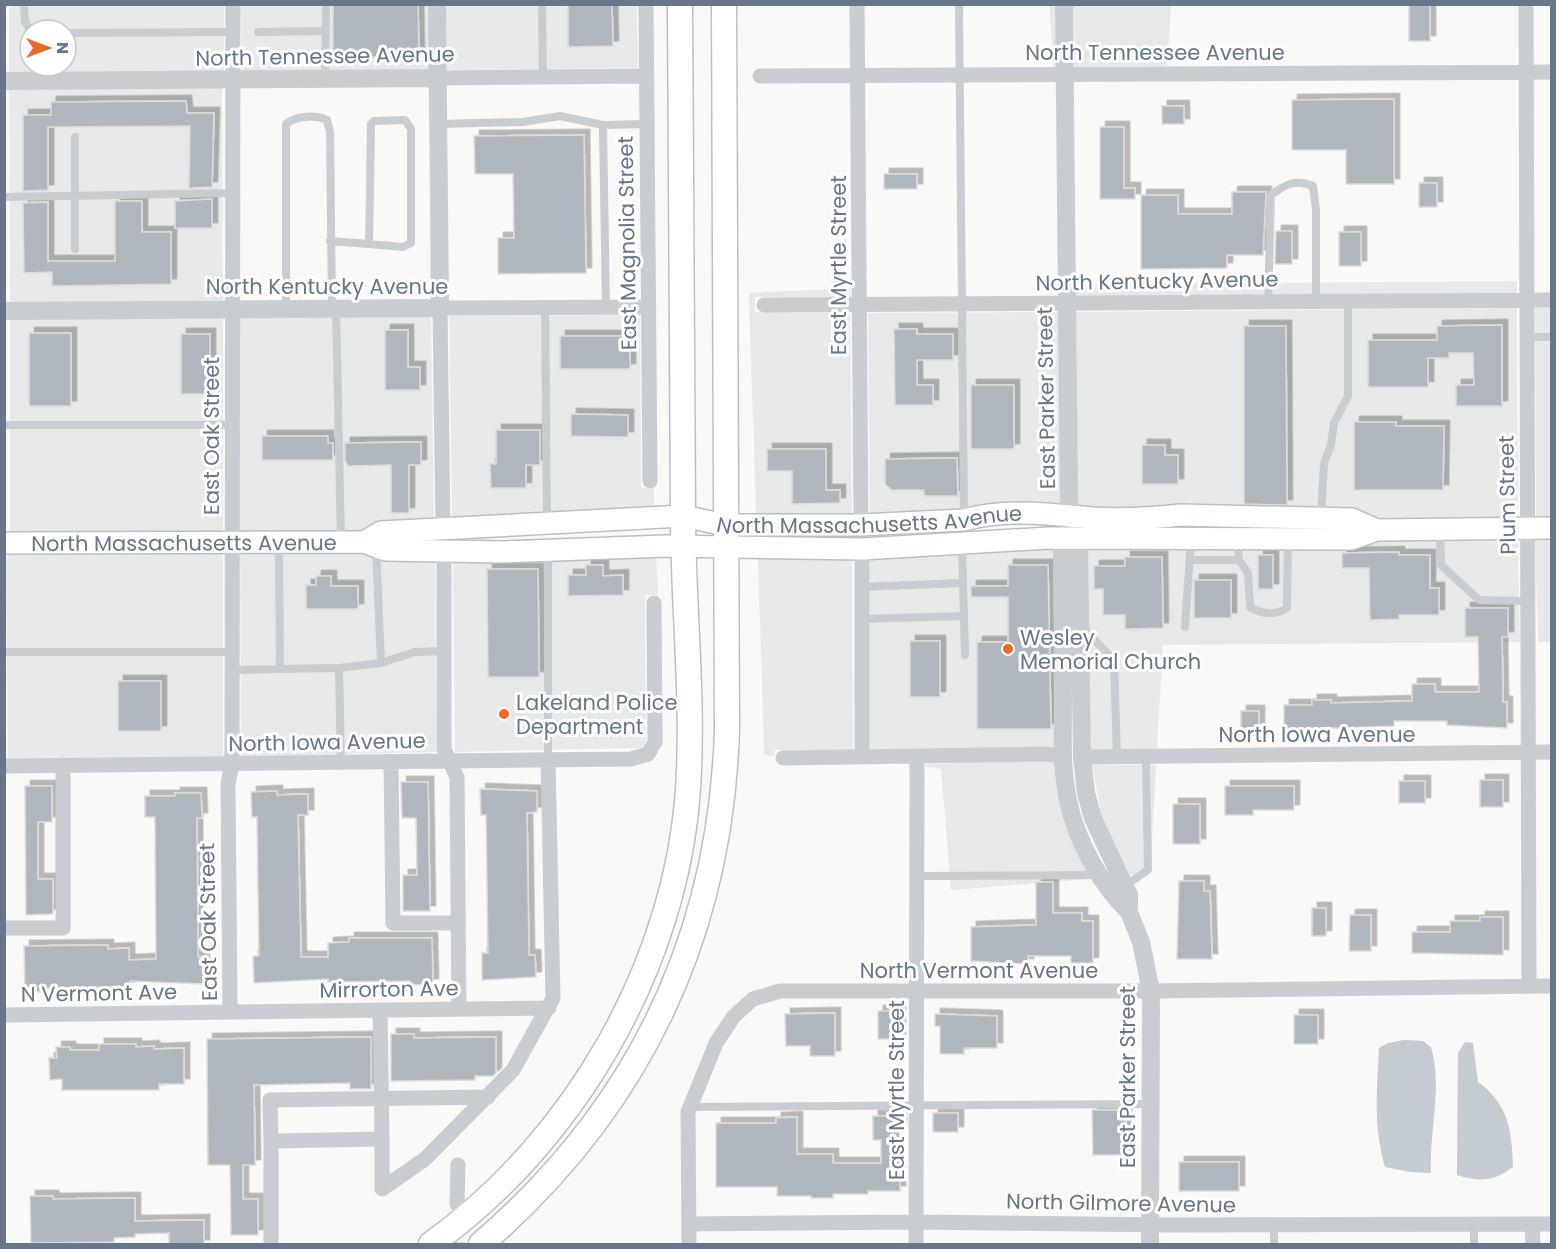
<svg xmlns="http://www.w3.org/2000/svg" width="1556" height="1249" font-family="Poppins,sans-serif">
	<defs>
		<filter id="shadow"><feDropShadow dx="5.5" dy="-5.5" stdDeviation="0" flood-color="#0004"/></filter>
	</defs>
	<rect width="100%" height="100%" fill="#f9f9f7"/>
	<path fill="#e7e8e8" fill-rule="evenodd" d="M9,5H224V72L9,73ZM30,30H66V66H30Z
		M241,5H428L429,70L242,72Z
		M445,5H637L638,68L447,70Z
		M1049,5H1055L1056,67H1054Z
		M1073,5H1171L1167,66L1074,67Z
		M222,88L223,300L10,303L9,89Z
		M1517,281V293L1076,297V284Z
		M850,288V298L755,297V312L850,313L852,517H756L749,293Z
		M1517,308L1518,521L1383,522L1078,507L1076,312Z
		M1535,308H1551V520L1536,521Z
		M1059,312L1061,506L870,517L868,313Z
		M640,315L641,488H654L655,510L452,520L449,316Z
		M223,316V536L10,535V318Z
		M240,316H431L434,521L363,534L240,535Z
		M1535,536H1551V642H1538Z
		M1518,537L1520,642L1163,645L1157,749L1091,750L1086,547Z
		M1056,546L1054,747L870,749V557Z
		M359,550L361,553L365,551L435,559L436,752L241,756L240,551Z
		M9,551H223V756L8,758L6,565Z
		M656,554L658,595H645L646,740L642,748L455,752L453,559Z
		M758,557H852L853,750H775L774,756L764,755Z
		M1044,761L1055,763L1092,879L951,890L941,769L926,767V764Z
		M1092,765H1156L1150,874L1130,875L1102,816Z"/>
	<path fill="#c4ccd2" d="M1404,1040L1423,1041L1431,1047C1443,1089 1429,1130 1431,1173L1410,1172L1385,1167C1373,1124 1377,1092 1379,1048L1388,1043Z
		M1465,1042L1473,1043L1478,1082C1509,1104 1512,1132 1513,1167C1493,1182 1480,1182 1457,1175L1458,1053Z"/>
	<path fill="#b0b6be" stroke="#dbdbd9" stroke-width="1.5" filter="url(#shadow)" d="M333,4H418L419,57H333Z
		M568,4H612L613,46L568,47Z
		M1409,4H1430V41H1409Z
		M1394,99V184H1346V150H1292V100Z
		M186,101L187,113H214L212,187L189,188L190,126L48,127V190L23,191V115H51V102Z
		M1162,106H1184V124H1162Z
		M1100,127H1124V188H1135V199H1100Z
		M584,135L586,273L498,274V238H514L513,174H475L474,136Z
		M884,174H917V189H884Z
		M1419,183H1437V207H1419Z
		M1232,192H1266L1263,255H1227V268L1141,269V195H1178V214H1232Z
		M212,199V228H175V201Z
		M115,201H142V232H171V284L52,286V272L24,273L23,203L48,202V261H115Z
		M1276,231H1292V264H1275Z
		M1339,232H1361V266H1339Z
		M1502,325V406H1456V385H1474L1473,353H1449V358H1428V387H1368V340H1437V326Z
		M1244,326H1286L1287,505L1244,504Z
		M894,329H917V334H953V360H917V385H933V405H895Z
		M385,330H408V367H420V390H385Z
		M29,333H71V406H29Z
		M181,334H210V394H181Z
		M560,336H630V369H560Z
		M971,385H1014V449H971Z
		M571,414L628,415V437L571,436Z
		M1354,422H1396V426H1444L1443,490H1354Z
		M496,430H540V465H526V488H491L490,464H496Z
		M262,436H328V443H333V460H262Z
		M421,442V465H409V513H391V465L348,466L345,460V443Z
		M1142,445H1165V455H1178V484H1142Z
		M767,449H826V490H840V503L792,504V471H767Z
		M957,458L958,496H924V490H892L885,484V459Z
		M1399,552V555H1430V588H1439V615H1399V619L1370,620L1369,568H1342V553Z
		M1258,555H1273V589H1258Z
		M1125,557H1162L1163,628L1125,629V615H1103V589H1094V566H1125Z
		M586,565H603V576L623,575V595L568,596V575H586Z
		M1008,565H1048L1051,729H977V642H1008V597H971V586H1008Z
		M487,569H538L539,677H488Z
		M316,576H331V586H358V609H306V585H316Z
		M1194,580H1231V618H1194Z
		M1465,608H1508V637H1502L1503,702H1507V728L1447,725V721H1394V726L1284,730V705H1312V700H1331V703L1412,701V684H1435V692H1479L1478,637H1465Z
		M910,641H940V697H910Z
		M118,681H161V731H118Z
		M1241,711H1259V733H1241Z
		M1480,780H1503V807H1480Z
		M1399,781H1425V803H1399Z
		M401,782H428L430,911H403V875H417L416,818H402Z
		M25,786H52V822H38V879H53V914L26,915Z
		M1225,786H1294V810H1253V815H1225Z
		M480,789L537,791V812L527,813L529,955H535L536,977L482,980V953H488L486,815H481Z
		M277,791V795L308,794V815H298L301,957H328V943L349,942V938H432L433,984L410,985V981L328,982V979L254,983L253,956H259L257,817H252L251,792Z
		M175,793H201L202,818H197L198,957H204V984L130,981V987L48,988V992H25L24,946L108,945V949L129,948V960L156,959L155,817H145V796H175Z
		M1173,804H1200V844H1173Z
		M1179,881H1204V891H1210L1212,959H1177Z
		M1036,882H1053V913H1082V921H1093V963H1071V956H1028V964L971,961V927L1036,925Z
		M1312,908H1326V936H1312Z
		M1350,915H1371V951H1349Z
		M1480,917H1503V955L1412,953V932H1450V921H1480Z
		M878,1011H900V1039H878Z
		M835,1013V1056H810V1046H786L785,1014Z
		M935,1014L997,1016V1048H964V1054H940V1026H935Z
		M1294,1015H1318V1044H1294Z
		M391,1034H414V1038L496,1037V1073L493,1076H475V1080L391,1081Z
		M371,1037V1089H350V1083L254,1085L255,1165H243V1199H258V1235H231L230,1165H208L207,1039Z
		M99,1044H136V1047L154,1046V1049L184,1048V1084H159V1090H62V1079L50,1080L49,1058H57L56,1047H70V1050H99Z
		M1092,1110H1126L1124,1155H1093Z
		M933,1113H958V1132H933Z
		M873,1116H901V1129H893V1160H900V1191H868V1194H833V1198H811V1196H777V1187H716V1123H776V1118L797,1117V1154H833V1163H881V1140H873Z
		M1179,1162H1239V1191H1179Z
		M30,1196H53V1199L135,1198V1221L204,1220V1245H169V1233L135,1234V1237L114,1238V1242L31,1243Z"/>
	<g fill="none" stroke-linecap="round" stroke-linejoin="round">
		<path stroke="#d4d8dc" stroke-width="15" stroke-dasharray="15 8" stroke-linecap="butt" d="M457,1219L458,1244"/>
		<defs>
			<g id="secondary">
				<path id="s1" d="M364,542L381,532L683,516L725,525H861L964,520C1005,508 1051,514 1092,518C1121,520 1152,518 1180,515L1352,519L1377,530"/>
				<path id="s2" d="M4,543L364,542L385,550L503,552L665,546L862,549L1049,538L1351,539L1377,530L1552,528"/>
			</g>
			<path id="primary" d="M431,1244C575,1141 676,965 688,789C694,698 683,607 683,516C683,346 681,175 680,4
				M481,1244C638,1109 721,936 727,729L724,4"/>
		</defs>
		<use href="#secondary" stroke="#bbbfc5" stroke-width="24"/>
		<use href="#primary" stroke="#bcbfc4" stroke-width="27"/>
		<path stroke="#c9ccd0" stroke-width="8" d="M24,4L25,22L30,30
			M542,4L543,77
			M959,4L964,519
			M258,32L326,31
			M66,33L233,32
			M325,77L326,4
			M438,124L523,122L560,116L603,125L647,124
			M603,125L606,308
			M75,137V249
			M4,197L232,193
			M330,241L369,244L371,124L374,121L405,120L411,129V243L403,247L369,244
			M1268,303L1271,195C1286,184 1295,179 1313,186L1316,209V302
			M286,308V124C296,116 315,114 327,120L330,132L332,308
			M545,308L547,522
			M336,309L341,540
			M1526,337H1552
			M4,425H232
			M1321,517L1324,463L1331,445L1334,423L1348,396V302
			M1440,530L1441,565L1479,600L1529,601
			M279,545L280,669
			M962,545L965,655
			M376,548L381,663
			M548,553V759
			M1190,560H1239L1237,539
			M1239,560L1248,573L1250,607C1262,614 1275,616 1287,608L1288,540
			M861,587L963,583
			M861,619L964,616
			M1185,627L1191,540
			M1083,628L1114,660L1117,757
			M4,652H232
			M339,668L341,763
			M232,670L339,668L381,663L415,652L444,651
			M919,876L1097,875
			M1126,885L1148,870L1146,757
			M690,1107L1150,1104
			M1274,1226V1244
			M1474,1244V1224"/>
		<path stroke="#c9ccd0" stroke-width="15" d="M646,4L650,481
			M857,4L861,525
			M1526,4L1529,986
			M760,76L1552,72
			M438,78L646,76
			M764,305L1552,300
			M443,528L440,308L649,307
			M444,551V749L457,777L459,1009
			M862,757V549
			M1082,757L1552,752
			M783,758L1045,754L1063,756
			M391,762L393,923H458
			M4,766L631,759L648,754L655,742L654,603
			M4,928H63V765
			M380,1010L382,1139
			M230,1012L228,784L232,763L233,4
			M4,1015L549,1008
			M271,1141L270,1100L488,1097
			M457,1204L458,1165
			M689,1224L917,1222L1174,1225L1552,1224
			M1532,1224L1533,1244
			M271,1244V1141L382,1139V1189L425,1159L513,1070L553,998L548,759
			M689,1244L688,1112L716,1043L734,1016L753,999L780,991H1151L1552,986
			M916,1244L917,757"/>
		<path stroke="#c9ccd0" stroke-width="18" d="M1064,4L1069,496L1071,539L1079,552L1082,757L1086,793L1093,818L1129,895V912L1141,942L1151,991L1150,1244
			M4,81L438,78
			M4,311L440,308L437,4
			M1071,539L1062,552C1062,601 1063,650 1063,699C1063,733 1061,767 1068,800C1076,840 1100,884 1129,912"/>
		<use href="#secondary" stroke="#fff" stroke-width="21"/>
		<use href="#primary" stroke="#fff" stroke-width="24"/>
	</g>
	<g fill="#eb6a25" stroke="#fff" stroke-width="2">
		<circle cx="1008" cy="649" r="6"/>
		<circle cx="504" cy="714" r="6"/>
	</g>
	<g text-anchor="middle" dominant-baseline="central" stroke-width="6" stroke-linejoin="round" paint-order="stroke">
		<g font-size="21" fill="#677689" stroke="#fff">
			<text x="1155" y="52">North Tennessee Avenue</text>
			<text transform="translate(325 56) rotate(-1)">North Tennessee Avenue</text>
			<text transform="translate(627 243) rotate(-91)">East Magnolia Street</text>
			<text transform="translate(838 265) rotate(-90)">East Myrtle Street</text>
			<text transform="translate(1157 281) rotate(-1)">North Kentucky Avenue</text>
			<text x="327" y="286">North Kentucky Avenue</text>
			<text transform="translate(1046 398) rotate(-91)">East Parker Street</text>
			<text transform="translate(211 436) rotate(-90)">East Oak Street</text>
			<text transform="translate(1507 495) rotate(-91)">Plum Street</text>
			<text stroke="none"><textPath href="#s1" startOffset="510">North Massachusetts Avenue</textPath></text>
			<text stroke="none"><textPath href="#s2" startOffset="180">North Massachusetts Avenue</textPath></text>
			<text x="1317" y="734">North Iowa Avenue</text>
			<text transform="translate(327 742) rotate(-1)">North Iowa Avenue</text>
			<text transform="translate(208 922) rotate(-91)">East Oak Street</text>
			<text x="979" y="970">North Vermont Avenue</text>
			<text transform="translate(389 989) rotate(-1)">Mirrorton Ave</text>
			<text transform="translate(99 993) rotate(-1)">N Vermont Ave</text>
			<text transform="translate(1127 1077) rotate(-90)">East Parker Street</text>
			<text transform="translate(896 1090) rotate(-90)">East Myrtle Street</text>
			<text transform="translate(1121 1203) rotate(1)">North Gilmore Avenue</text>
		</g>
		<g font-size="21" fill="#677689" stroke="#fff" text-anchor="start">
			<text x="1020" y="637">Wesley<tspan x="1020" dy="24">Memorial Church</tspan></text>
			<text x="516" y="702">Lakeland Police<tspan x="516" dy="24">Department</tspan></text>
		</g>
	</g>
	<rect width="1556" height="1249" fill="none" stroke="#677689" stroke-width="12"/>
	<g transform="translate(48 48) rotate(90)"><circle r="28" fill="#ffffff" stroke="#c2c8d0" stroke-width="1.5"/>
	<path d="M0-4.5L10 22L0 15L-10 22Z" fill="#eb6a25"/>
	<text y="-9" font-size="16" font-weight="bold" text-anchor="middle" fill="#677689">N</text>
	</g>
</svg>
